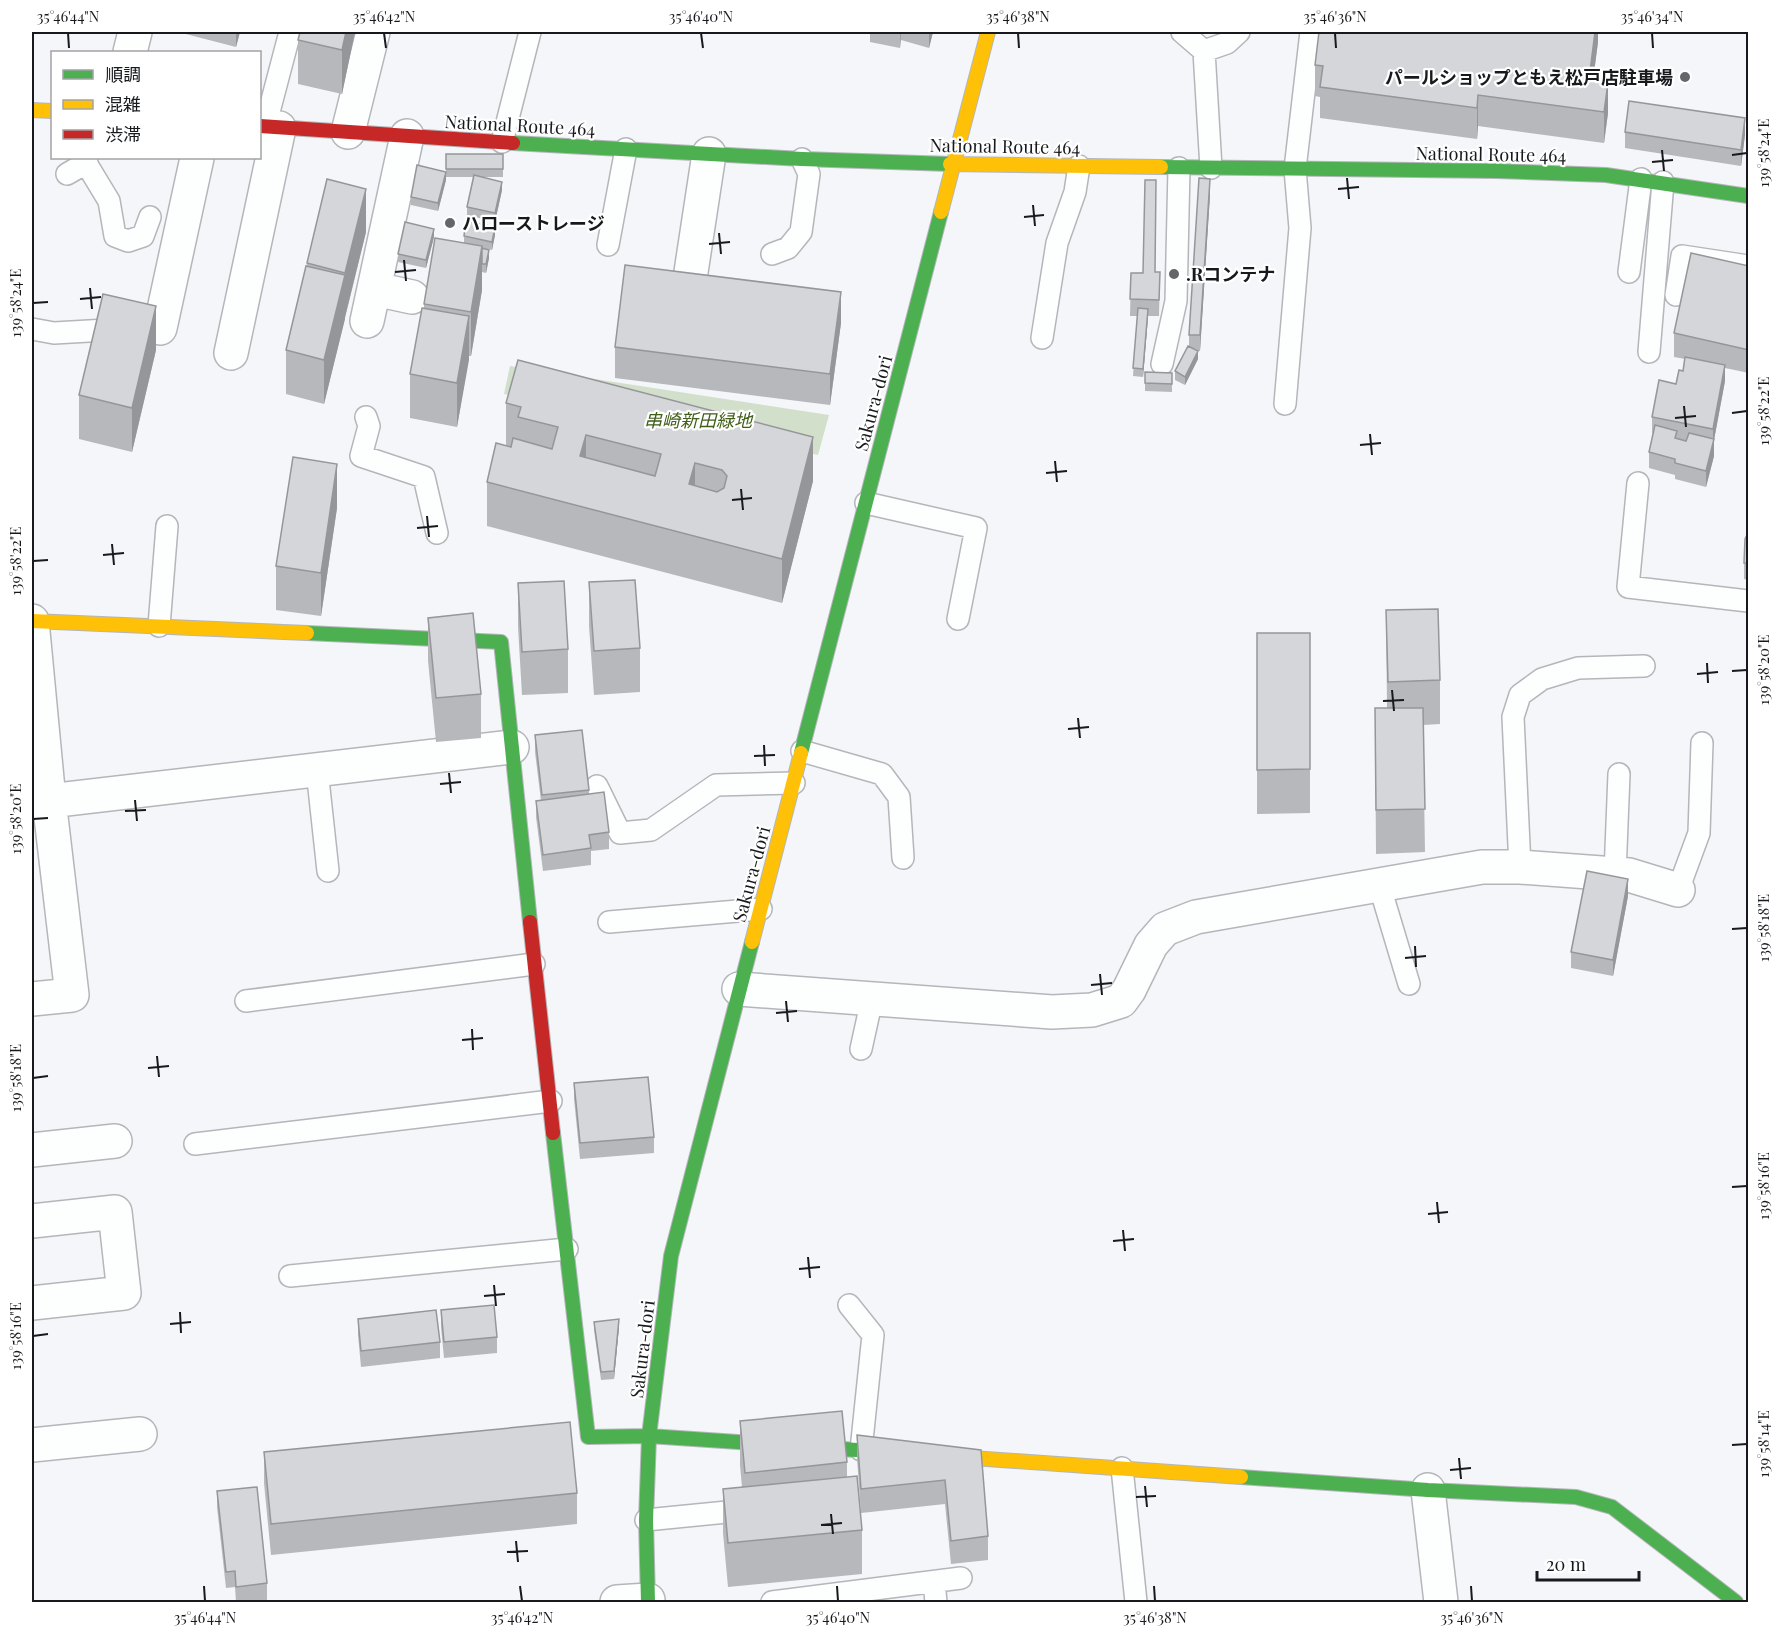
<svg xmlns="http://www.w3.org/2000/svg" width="1780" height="1634" font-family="'Playfair Display','Noto Sans JP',serif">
	<rect width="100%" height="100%" fill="#f4f6fa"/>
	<path fill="#d2dfca" d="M510,366L829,415L818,455L723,433L719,451L504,394Z"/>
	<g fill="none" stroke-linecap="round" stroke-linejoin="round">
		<defs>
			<path id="lane" d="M1182,32L1204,51L1211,168
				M1204,51L1227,43L1239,32
				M265,127L290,32
				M502,142L530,32
				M87,158L86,163L109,201L115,236L128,241L143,236L150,217
				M67,174L86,163
				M608,245L626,149
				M772,254L788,248L801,232L809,174L802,159
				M1629,272L1641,179
				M1676,295L1682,256L1748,266
				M32,329L54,333L124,329
				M1042,338L1057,243L1075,192L1079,166
				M1649,352L1663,182
				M1162,364L1176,301L1179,168
				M1285,404L1300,228L1295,169L1311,32
				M366,417L369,426L361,456L424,477L437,533
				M1638,483L1628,587L1748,601
				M866,503L976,528L958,619
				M159,626L167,526
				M802,751L882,774L899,797L903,858
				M317,770L328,871
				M597,786L620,833L651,830L716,785L794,783
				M1520,867L1513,717L1520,695L1542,679L1578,668L1644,666
				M1615,874L1619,774
				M1379,884L1409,984
				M1678,890L1699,833L1702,743
				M609,922L761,909
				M246,1001L534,964
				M861,1049L872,999
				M195,1144L551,1101
				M290,1276L567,1249
				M849,1305L873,1335L861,1450
				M1122,1468L1136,1602
				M646,1520L727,1512
				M934,1582L936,1602
				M772,1602L961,1578"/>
			<path id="street" d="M130,52L135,32
				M348,132L373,32
				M691,272L709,154
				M375,289L412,297
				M367,321L407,136
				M160,328L197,158
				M231,353L279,128
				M32,803L512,747
				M739,989L1052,1012L1092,1010L1121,1001L1129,990L1151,945L1165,929L1196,917L1482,867H1520L1629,875L1678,890
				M32,999L72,995L49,800L32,621
				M32,1150L115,1141
				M32,1221L115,1212L124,1293L32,1303
				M32,1445L140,1434
				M1428,1490L1441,1602
				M617,1602L648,1600"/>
			<path id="fast" d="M513,143L802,159L950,164
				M1161,167L1497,171L1606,175L1748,196
				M307,633L501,642L530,922
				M801,753L941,212
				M553,1133L588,1437L649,1436L916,1454
				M1241,1477L1428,1490L1576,1497L1612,1507L1736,1602
				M648,1602L646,1520L649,1436L671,1256L752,942"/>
			<path id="slow" d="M32,110L52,111
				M950,164L1161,167
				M941,212L988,32
				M32,621L307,633
				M752,942L801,753
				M916,1454L1241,1477"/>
			<path id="jam" d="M260,126L513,143
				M530,922L553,1133"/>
		</defs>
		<use href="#lane" stroke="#b4b6ba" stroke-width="24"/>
		<use href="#street" stroke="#b4b6ba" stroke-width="36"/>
		<use href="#fast" stroke="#b4b6ba" stroke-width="16"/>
		<use href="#slow" stroke="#b4b6ba" stroke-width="16"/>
		<use href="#jam" stroke="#b4b6ba" stroke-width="16"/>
		<use href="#lane" stroke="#fdfefe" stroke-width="21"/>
		<use href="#street" stroke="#fdfefe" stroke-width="33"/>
		<use href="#fast" stroke="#4caf50" stroke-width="14"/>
		<use href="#slow" stroke="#ffc107" stroke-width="14"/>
		<use href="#jam" stroke="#c62828" stroke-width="14"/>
	</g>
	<path fill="#b7b8bb" d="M178,32H240L236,47Z
		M355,32L342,94L298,84V40Z
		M869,32H933L929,48L901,40L900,48L870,42V32Z
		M1598,32V42L1593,80L1608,113L1604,143L1478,126L1477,139L1320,118V97L1315,96V65Z
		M1625,132L1745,135L1741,166L1625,148Z
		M446,154H503V177H480L502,190L495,222L467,215V207L473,177H446Z
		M446,180L438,211L411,205V197Z
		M1210,195L1200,351H1198V359L1185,385L1175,380V371L1189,346V335Z
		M366,232L324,404L286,394V350L307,263Z
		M495,235L492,250L482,248L489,258L486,273L482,272V290L471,356H469L457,427L410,418V374L424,308V304L464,243V236Z
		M434,237L426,268L398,262V254Z
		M1749,266V373L1725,368V381L1714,440V456L1706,487L1675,479V475L1649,468V452L1653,433H1652V417L1676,384L1683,371L1685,359L1674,357V333Z
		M1160,272L1159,316H1148L1143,377L1133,376L1137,316H1130L1131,273Z
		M841,323L830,405L615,378V347Z
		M156,350L132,452L79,439V395Z
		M1172,373V392L1145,391V383Z
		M506,403L813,481L782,603L487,526V482L506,446Z
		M337,508L321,616L276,610V566Z
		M1749,531V580L1744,579V563Z
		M589,582L640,648V692L594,695L589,626Z
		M518,583L568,649V693L522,695L518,627Z
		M1386,610L1440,680V724L1423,725L1425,852L1376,854L1375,708H1387Z
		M428,618L481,694V738L436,742L428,661Z
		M1257,633H1310V813L1257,814Z
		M535,735L589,790V794L609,832V849L591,851V865L543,871L536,817V801H541L535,752Z
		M1747,754H1749V775L1747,770Z
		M1628,896L1613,976L1571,968V952Z
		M574,1083L654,1137V1153L580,1159L574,1099Z
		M441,1310L497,1337V1353L444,1358L441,1327Z
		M358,1319L440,1342V1358L361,1367L358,1335Z
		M594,1322L619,1327L614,1379L601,1380L594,1330Z
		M740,1421L847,1462V1477L862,1530V1574L728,1587L723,1533V1489L742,1487L740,1465Z
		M857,1435L981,1450L988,1536V1560L951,1564L945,1504L861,1513L857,1459Z
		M264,1452L577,1493V1524L271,1555L264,1483Z
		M217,1491L267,1583V1600L236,1602L235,1587L226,1588L217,1507Z"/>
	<path fill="#959699" d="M236,32H240L236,47Z
		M346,32H355L342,94V50Z
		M900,32H901L900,48Z
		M929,32H933L929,48Z
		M1595,32H1598V42L1589,111V79Z
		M1608,82V113L1604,143V112Z
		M1478,95V126L1477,139V108Z
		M1745,118V135L1741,166V150Z
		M446,172V180L438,211V203Z
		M1210,179V195L1200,351V335Z
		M502,182V190L495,222V213Z
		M366,189V232L345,317V273Z
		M495,227V235L492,250V242Z
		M434,229V237L426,268V260Z
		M482,246V290L471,356V312Z
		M489,250V258L486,273V264Z
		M345,275V319L324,404V360Z
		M841,292V323L830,405V374Z
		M156,306V350L132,452V408Z
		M1148,309V317L1143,377V369Z
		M469,316V360L457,427V383Z
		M1198,351V359L1185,385V377Z
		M1725,365V381L1714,440V456L1706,487V471L1713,443V429Z
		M586,435V478L580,456Z
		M813,437V481L782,603V559Z
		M695,463V507L689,484Z
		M337,464V508L321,616V573Z
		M1628,879V896L1613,976V960Z
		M619,1319V1327L614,1379V1371Z"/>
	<path fill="#d5d6da" stroke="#959699" stroke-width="1.5" fill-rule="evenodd" d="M300,32H346L342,50L298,40Z
		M1319,32H1595L1589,79L1608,82L1604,112L1478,95L1477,108L1320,87L1323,66L1315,65Z
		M1629,101L1745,118L1741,150L1625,132Z
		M446,154H503V169H446Z
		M417,165L446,172L438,203L411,197Z
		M474,175L502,182L495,213L467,207Z
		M1199,178L1210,179L1200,335H1189Z
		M327,179L366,189L345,273L307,263Z
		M1145,180H1156L1155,272H1160L1159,300L1130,299L1131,273H1143Z
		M466,221L495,227L492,242L464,236Z
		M405,222L434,229L426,260L398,254Z
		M435,238L482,246L471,312L424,304Z
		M482,248L489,250L486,264H482Z
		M1691,253L1749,266V350L1674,333Z
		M625,265L841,292L830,374L615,347Z
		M306,266L345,275L324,360L286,350Z
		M103,294L156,306L132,408L79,395Z
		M422,308L469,316L457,383L410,374Z
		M1138,308L1148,309L1143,369L1133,368Z
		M1188,346L1198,351L1185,377L1175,371Z
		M1685,357L1725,365L1713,429L1652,417L1659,380L1676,384L1679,370L1683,371Z
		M518,360L813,437L782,559L487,482L496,443L511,447L513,438L552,449L558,427L518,417L521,407L506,403ZM586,435L661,454L655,476L580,456ZM695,463L722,470L727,476L724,488L717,492L689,484Z
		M1145,372L1172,373V384L1145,383Z
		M1655,425L1677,431L1675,438L1686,441L1689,433L1714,439L1706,471L1675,463V459L1649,452Z
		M293,457L337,464L321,573L276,566Z
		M1749,531V563H1744L1745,539Z
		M635,580L640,648L594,651L589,582Z
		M564,581L568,649L522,652L518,583Z
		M1438,609L1440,680L1388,682L1386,610Z
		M473,613L481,694L436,698L428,618Z
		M1257,633H1310V769L1257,770Z
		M1375,708H1423L1425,809L1376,810Z
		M582,730L589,790L542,795L535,735Z
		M604,792L609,832L589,835L591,848L543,855L536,801Z
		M1587,871L1628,879L1613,960L1571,952Z
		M648,1077L654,1137L580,1143L574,1083Z
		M494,1305L497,1337L444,1342L441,1310Z
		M436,1310L440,1342L361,1351L358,1319Z
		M619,1319L614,1371L601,1372L594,1322Z
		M842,1411L847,1462L745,1473L740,1421Z
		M570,1422L577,1493L271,1524L264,1452Z
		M857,1435L981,1450L988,1536L951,1541L945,1480L861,1489Z
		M857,1476L862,1530L728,1543L723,1489Z
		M257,1487L267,1583L236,1587L235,1571L226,1572L217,1491Z"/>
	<path fill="none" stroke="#17191d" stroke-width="2" d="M68,33L69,48M384,33L386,48M701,33L703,48M1018,33L1019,48M1335,33L1336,48M1652,33L1653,48M1662,150L1664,171M1732,155L1747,153M1652,162L1673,160M1347,178L1349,199M1338,189L1359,187M1033,205L1035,226M1024,217L1044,215M719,233L721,254M709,244L730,242M404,260L406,281M395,272L416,270M90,288L92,309M80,299L101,297M33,303L48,302M1684,406L1686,427M1732,413L1747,411M1675,418L1696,416M1370,434L1372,455M1360,445L1381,443M1055,461L1057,482M1046,473L1067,471M741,489L743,510M732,500L752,498M427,516L429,537M417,528L438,526M112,544L114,565M103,555L124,553M33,561L48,560M1707,663L1708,683M1732,671L1747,670M1697,674L1718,672M1392,690L1394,711M1383,701L1404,700M1078,718L1080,738M1068,729L1089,727M764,745L765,766M754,756L775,755M449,773L451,793M440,784L461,782M135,800L137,821M125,811L146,810M33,819L48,818M1732,929L1747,928M1415,946L1416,967M1405,958L1426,956M1100,974L1102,995M1091,985L1112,983M786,1001L788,1022M776,1013L797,1011M472,1029L473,1050M462,1040L483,1038M157,1056L159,1077M148,1068L169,1066M33,1078L48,1076M1732,1187L1747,1186M1437,1202L1439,1223M1428,1214L1448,1212M1123,1230L1125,1251M1113,1241L1134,1239M808,1257L810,1278M799,1269L820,1267M494,1285L496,1306M484,1296L505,1294M180,1312L181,1333M170,1324L191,1322M33,1336L48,1334M1732,1445L1747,1444M1459,1458L1461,1479M1450,1470L1471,1468M1145,1486L1147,1507M1136,1497L1156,1496M831,1514L833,1534M821,1525L842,1523M516,1541L518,1562M507,1552L528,1551M204,1586L205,1601M520,1586L522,1601M837,1586L838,1601M1154,1586L1155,1601M1471,1586L1472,1601"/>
	<g fill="#64666a" stroke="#fff" stroke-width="2">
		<circle cx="1685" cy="77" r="6"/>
		<circle cx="450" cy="223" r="6"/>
		<circle cx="1174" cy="274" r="6"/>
	</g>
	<g text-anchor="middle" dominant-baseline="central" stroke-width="4.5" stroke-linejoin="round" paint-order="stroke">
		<g font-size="18" font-weight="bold" fill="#17191d" stroke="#fff" text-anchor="start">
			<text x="1673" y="77" text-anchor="end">パールショップともえ松戸店駐車場</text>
			<text x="462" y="223">ハローストレージ</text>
			<text x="1186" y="274">.Rコンテナ</text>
		</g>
		<g font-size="18" fill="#17191d" stroke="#fff">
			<text transform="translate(520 125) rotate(3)">National Route 464</text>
			<text transform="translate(1005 146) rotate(1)">National Route 464</text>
			<text transform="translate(1491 154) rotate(1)">National Route 464</text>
			<text transform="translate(873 403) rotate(-75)">Sakura-dori</text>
			<text transform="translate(751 874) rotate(-75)">Sakura-dori</text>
			<text transform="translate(642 1349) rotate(-83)">Sakura-dori</text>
		</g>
		<g font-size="18" font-style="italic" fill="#405f19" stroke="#fff">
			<text x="698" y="420">串崎新田緑地</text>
		</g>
	</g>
	<rect width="1780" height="1634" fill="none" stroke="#ffffff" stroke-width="66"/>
	<rect x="51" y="51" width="210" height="108" fill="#ffffff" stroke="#a2a3a5" stroke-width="1.5"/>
	<rect x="63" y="70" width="30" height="9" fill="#4caf50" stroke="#a2a3a5" stroke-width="1.5"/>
	<text x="105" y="81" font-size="18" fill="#17191d">順調</text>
	<rect x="63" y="100" width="30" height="9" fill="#ffc107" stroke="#a2a3a5" stroke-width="1.5"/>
	<text x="105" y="111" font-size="18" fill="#17191d">混雑</text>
	<rect x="63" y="130" width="30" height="9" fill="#c62828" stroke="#a2a3a5" stroke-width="1.5"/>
	<text x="105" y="141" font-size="18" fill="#17191d">渋滞</text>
	<path d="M1537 1571v9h102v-9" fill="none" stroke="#17191d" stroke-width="3"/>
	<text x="1546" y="1571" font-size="18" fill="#17191d" stroke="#ffffff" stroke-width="4.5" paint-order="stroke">20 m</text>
	<rect x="33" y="33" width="1714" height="1568" fill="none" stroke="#17191d" stroke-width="2"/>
	<g font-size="15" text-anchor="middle" fill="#17191d">
		<text x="68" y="22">35°46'44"N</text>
		<text x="384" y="22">35°46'42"N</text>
		<text x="701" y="22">35°46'40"N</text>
		<text x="1018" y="22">35°46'38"N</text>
		<text x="1335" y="22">35°46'36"N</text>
		<text x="1652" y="22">35°46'34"N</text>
		<text transform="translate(1764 153) rotate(-90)" y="5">139°58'24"E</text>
		<text transform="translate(16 303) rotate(-90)" y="5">139°58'24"E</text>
		<text transform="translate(1764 411) rotate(-90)" y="5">139°58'22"E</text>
		<text transform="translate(16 561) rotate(-90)" y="5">139°58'22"E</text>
		<text transform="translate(1764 670) rotate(-90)" y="5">139°58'20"E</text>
		<text transform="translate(16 819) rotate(-90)" y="5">139°58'20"E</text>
		<text transform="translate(1764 928) rotate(-90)" y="5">139°58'18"E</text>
		<text transform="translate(16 1078) rotate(-90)" y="5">139°58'18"E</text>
		<text transform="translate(1764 1186) rotate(-90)" y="5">139°58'16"E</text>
		<text transform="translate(16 1336) rotate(-90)" y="5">139°58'16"E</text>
		<text transform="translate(1764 1444) rotate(-90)" y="5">139°58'14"E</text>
		<text x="205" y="1623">35°46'44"N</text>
		<text x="522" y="1623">35°46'42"N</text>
		<text x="838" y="1623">35°46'40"N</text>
		<text x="1155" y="1623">35°46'38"N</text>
		<text x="1472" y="1623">35°46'36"N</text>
	</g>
</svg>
